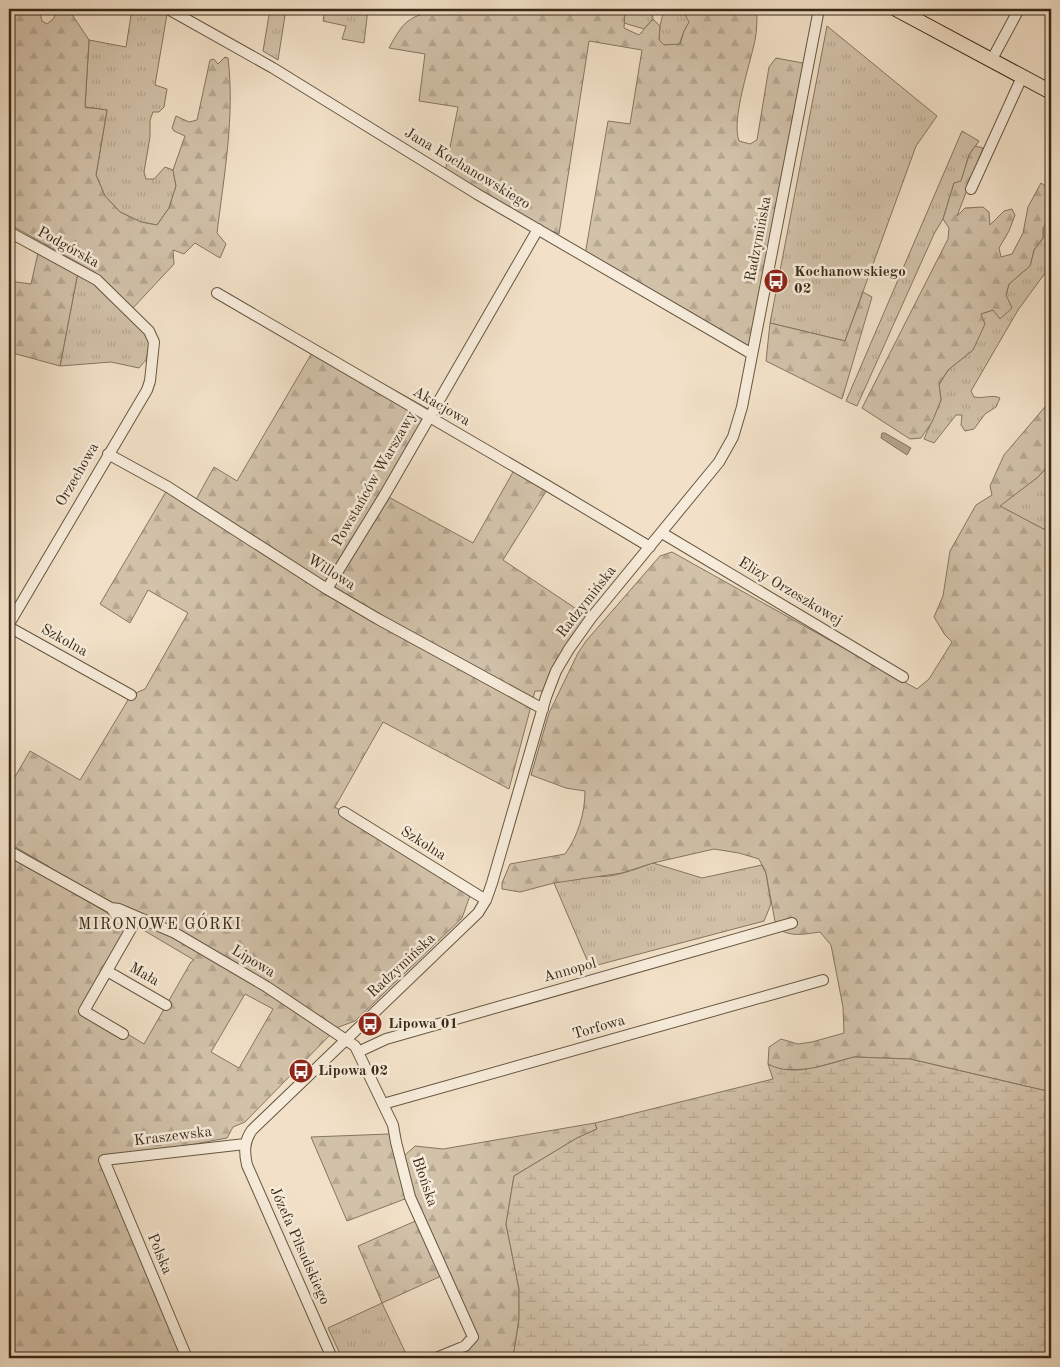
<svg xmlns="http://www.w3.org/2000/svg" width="1060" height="1367" font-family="'Old Standard TT',serif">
	<defs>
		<pattern id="grass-tufts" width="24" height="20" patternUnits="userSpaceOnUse" patternTransform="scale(1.25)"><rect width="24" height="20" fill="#d2c2aa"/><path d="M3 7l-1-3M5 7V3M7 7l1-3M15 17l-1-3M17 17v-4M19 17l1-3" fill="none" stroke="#b5a792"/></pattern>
		<pattern id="forest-firs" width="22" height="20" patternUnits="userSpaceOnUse" patternTransform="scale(1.25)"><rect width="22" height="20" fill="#d2c2aa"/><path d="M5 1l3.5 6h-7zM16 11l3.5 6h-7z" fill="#b5a792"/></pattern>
		<pattern id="wetland-marsh" width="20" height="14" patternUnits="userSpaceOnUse" patternTransform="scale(1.25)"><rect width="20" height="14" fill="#d2c2aa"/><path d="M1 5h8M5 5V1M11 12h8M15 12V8" fill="none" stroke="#b5a792"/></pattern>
	</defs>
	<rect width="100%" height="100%" fill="#f2e1c8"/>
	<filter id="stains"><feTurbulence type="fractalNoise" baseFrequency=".004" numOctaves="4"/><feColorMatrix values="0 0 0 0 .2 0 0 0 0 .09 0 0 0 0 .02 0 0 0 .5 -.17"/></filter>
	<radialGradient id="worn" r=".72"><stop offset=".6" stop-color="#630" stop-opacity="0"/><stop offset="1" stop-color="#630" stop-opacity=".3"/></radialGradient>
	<path fill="url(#grass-tufts)" stroke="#857660" d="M132,9H157L167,14L155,85L167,89L164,107L159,112H153L150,120V137L144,172L146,179H154L165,167L173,170L176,186L169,208L157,225L141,222L120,212L105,196L96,175L107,110L85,107L89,40L126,47Z
		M270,9H286L278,60L263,51Z
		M325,9H368L364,43L342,39L346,26L323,21Z
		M625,9H652L653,19L644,29L624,23Z
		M664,9H685L684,13L690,22L684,31L679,45H664L659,40L660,26Z
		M827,26L937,116L916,146L845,341L770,323Z
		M962,131L979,141L969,155L961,182L954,183L943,219L934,234L857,406L846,401Z
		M1051,218V265L1018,310L971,391L974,397C984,399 992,394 1000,398L996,407L985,414L974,429L965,431L961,425L962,415H956L934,443L924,439L941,400L939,385L948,370L973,350L981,314L993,310L1006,295L1009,284L1030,266L1034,250L1043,238V228Z
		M78,272L92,277L151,337L146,360L139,368L111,362L60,366Z
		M1051,462V533L999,506L1038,477Z
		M653,863L702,878L762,865L766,873L771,904L764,921L590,967L554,883L583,873C603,883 632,870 653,863Z
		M382,1303L408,1358H342L328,1328Z"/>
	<path fill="url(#forest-firs)" stroke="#857660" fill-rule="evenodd" d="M9,9H47L40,13L42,21L47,24L53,19L59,9L69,10L89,40L85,107L107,110L96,175L105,196L120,212L141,222L157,225L169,208L176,186L173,170L185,136L174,131L172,128L176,116L189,122L197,120L210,60L214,59L218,64L225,57L228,58C235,116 224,175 217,233L226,244L220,258L195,243L184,254L173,250L174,264L133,308L96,273L9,224Z
		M441,9H625L624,28L639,35L653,19L660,26L659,40L664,45L680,44L684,31L689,22L684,13L685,9H757C757,19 757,30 755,40C750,65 731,119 739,141L750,144L757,140L769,67L776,58L808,64L751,353L585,255L608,121L630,124L642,50L589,41L559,234L535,225L445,172L458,107L419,101L425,54L389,48C404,20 409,16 440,10Z
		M975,146L983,148L957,216L965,208L983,207L989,212L990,225L1004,211L1012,209L1015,215L1009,231L999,248L1001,257L1012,254L1023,233L1028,207L1041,183L1051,190V218L1043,228V238L1034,250L1030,266L1009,284L1006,295L1012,308L1000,319L993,310L981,314L985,324L973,350L948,370L939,384L941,400L932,422L921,438L910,439L862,408L948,239L949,228L943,219L954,183L961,181L969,155Z
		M38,253L78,272L60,366L9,352V281L31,284Z
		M863,292L872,297L842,399L766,361L770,323L845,341Z
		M316,346L432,411L383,494L473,543L517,465L550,485L503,560L587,616C570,639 551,663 544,691H535L509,789L383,722L335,807L471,893L462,918L355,1021L336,1028L252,974L108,902L9,843V787L30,751L80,780L131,695L145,689L188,613L148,590L130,623L100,604L167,490L193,505L214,467L237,481Z
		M1051,402V462L1038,477L1000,506L1051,533V1092L910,1059L854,1057L810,1069L778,1070L768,1064L769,1047L781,1039L798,1044L812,1042L844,1033L843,1007L831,945L820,932C805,934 789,938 776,927L766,873L759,859L739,853L714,849L653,863L622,873L554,883L520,892L502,889V883L510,864L565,854C578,836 585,813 585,791L566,788L531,775L549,713L578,653L586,641L660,556L672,552L917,689L929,679L952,642L945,635L934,617L943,596L950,551L976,505L992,495L990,486L1004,455L1044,408Z
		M9,855L111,915L114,920L128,928L83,1007L144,1044L191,962L194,960L123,918L124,914L177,937L326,1029L330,1035L245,1122L233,1127L227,1138L104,1161L187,1358H9ZM245,994L273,1009L239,1068L211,1052Z
		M595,1123L597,1129L577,1138L514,1176L506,1224L519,1289V1319L513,1358H441L475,1333L450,1272L382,1303L358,1246L420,1219L410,1197L347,1221L311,1137L389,1134L407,1179L404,1156L415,1146L443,1149Z"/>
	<path fill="url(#wetland-marsh)" stroke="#857660" d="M854,1057L910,1059L1051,1092V1358H513L519,1319V1289L506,1224L514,1176L577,1138L597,1129L595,1123L773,1079L768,1064C794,1078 827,1064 854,1057Z"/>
	<path fill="#b3a28b" stroke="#82725c" d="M882,433H885L911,448L907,455L881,438Z"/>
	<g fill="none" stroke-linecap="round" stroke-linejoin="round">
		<defs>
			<path id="minor" d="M168,9L273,68L477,194L752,354
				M914,20L920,9
				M991,61L1019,9
				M971,189L1022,77
				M9,232L97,280L149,331L154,342L150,381L147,390L9,624
				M217,293L548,486L650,547
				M108,454L168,487L327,589L378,619L543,709
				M662,533L903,677
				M327,589L384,496L538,229
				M9,627L131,695
				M344,812L486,900
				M9,851L111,908L119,909L175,933L267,987L355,1046L393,1125L396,1142L410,1197L473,1337L465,1346L436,1358
				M111,908L117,916L132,927L84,1011L123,1034
				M107,971L166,1005
				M358,1052L386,1039L792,923
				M383,1104L823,980
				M187,1358L104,1160L245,1144
				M332,1358L247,1165C244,1152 244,1141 252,1130L478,913L486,900L492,883L546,697L556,671L569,649L591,618L719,462L733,437L742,407L819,9"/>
			<path id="major" d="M896,9L1051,92"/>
		</defs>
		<use href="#minor" stroke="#665742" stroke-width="12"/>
		<use href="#major" stroke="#382916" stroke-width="16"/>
		<use href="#minor" stroke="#f7ecdb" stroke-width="10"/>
		<use href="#major" stroke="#f2e1c8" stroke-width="14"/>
	</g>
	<defs>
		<symbol id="bus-disc" viewBox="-11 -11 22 22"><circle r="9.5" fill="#8f2418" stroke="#f7ecdb"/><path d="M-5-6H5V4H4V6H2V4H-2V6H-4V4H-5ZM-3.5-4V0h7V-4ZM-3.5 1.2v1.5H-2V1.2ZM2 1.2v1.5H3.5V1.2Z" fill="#fff"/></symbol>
	</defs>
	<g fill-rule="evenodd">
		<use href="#bus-disc" x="762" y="267" width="28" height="28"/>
		<use href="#bus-disc" x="356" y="1010" width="28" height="28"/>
		<use href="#bus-disc" x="287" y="1057" width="28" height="28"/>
	</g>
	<g text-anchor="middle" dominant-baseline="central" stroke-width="5" stroke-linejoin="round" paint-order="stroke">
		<g font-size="15" fill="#382916" stroke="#f7ecdb">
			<text transform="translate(467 169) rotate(31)">Jana Kochanowskiego</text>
			<text transform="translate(759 239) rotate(-79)">Radzymińska</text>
			<text transform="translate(68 248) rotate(29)">Podgórska</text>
			<text transform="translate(441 407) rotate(30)">Akacjowa</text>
			<text transform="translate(78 475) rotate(-60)">Orzechowa</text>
			<text transform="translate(375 479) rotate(-60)">Powstańców Warszawy</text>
			<text transform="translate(331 573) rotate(32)">Willowa</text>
			<text transform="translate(790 592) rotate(31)">Elizy Orzeszkowej</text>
			<text transform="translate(587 602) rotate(-52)">Radzymińska</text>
			<text transform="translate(64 641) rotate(29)">Szkolna</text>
			<text transform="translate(423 844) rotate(32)">Szkolna</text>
			<text transform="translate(253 962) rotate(31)">Lipowa</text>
			<text transform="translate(402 966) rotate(-43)">Radzymińska</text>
			<text transform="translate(570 971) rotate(-16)">Annopol</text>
			<text transform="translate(144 975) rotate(30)">Mała</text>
			<text transform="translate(599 1028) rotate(-16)">Torfowa</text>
			<text transform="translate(173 1137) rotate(-7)">Kraszewska</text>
			<text transform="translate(424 1182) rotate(71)">Błońska</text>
			<text transform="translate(299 1246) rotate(66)">Józefa Piłsudskiego</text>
			<text transform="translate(159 1254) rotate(67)">Polska</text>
		</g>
		<g font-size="15" font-weight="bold" fill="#382916" stroke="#f7ecdb" text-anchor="start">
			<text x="794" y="272">Kochanowskiego<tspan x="794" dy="17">02</tspan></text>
			<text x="388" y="1024">Lipowa 01</text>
			<text x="318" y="1071">Lipowa 02</text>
		</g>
		<g font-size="16" letter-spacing="1" fill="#382916" stroke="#f7ecdb">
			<text x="160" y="925">MIRONOWE GÓRKI</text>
		</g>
	</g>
	<rect width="1060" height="1367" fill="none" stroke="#f2e1c8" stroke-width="30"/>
	<rect x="10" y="10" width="1040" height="1347" fill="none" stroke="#382916" stroke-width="2.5"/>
	<rect x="15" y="15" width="1030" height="1337" fill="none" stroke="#382916"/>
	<rect width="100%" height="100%" filter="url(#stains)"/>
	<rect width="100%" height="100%" fill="url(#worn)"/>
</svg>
